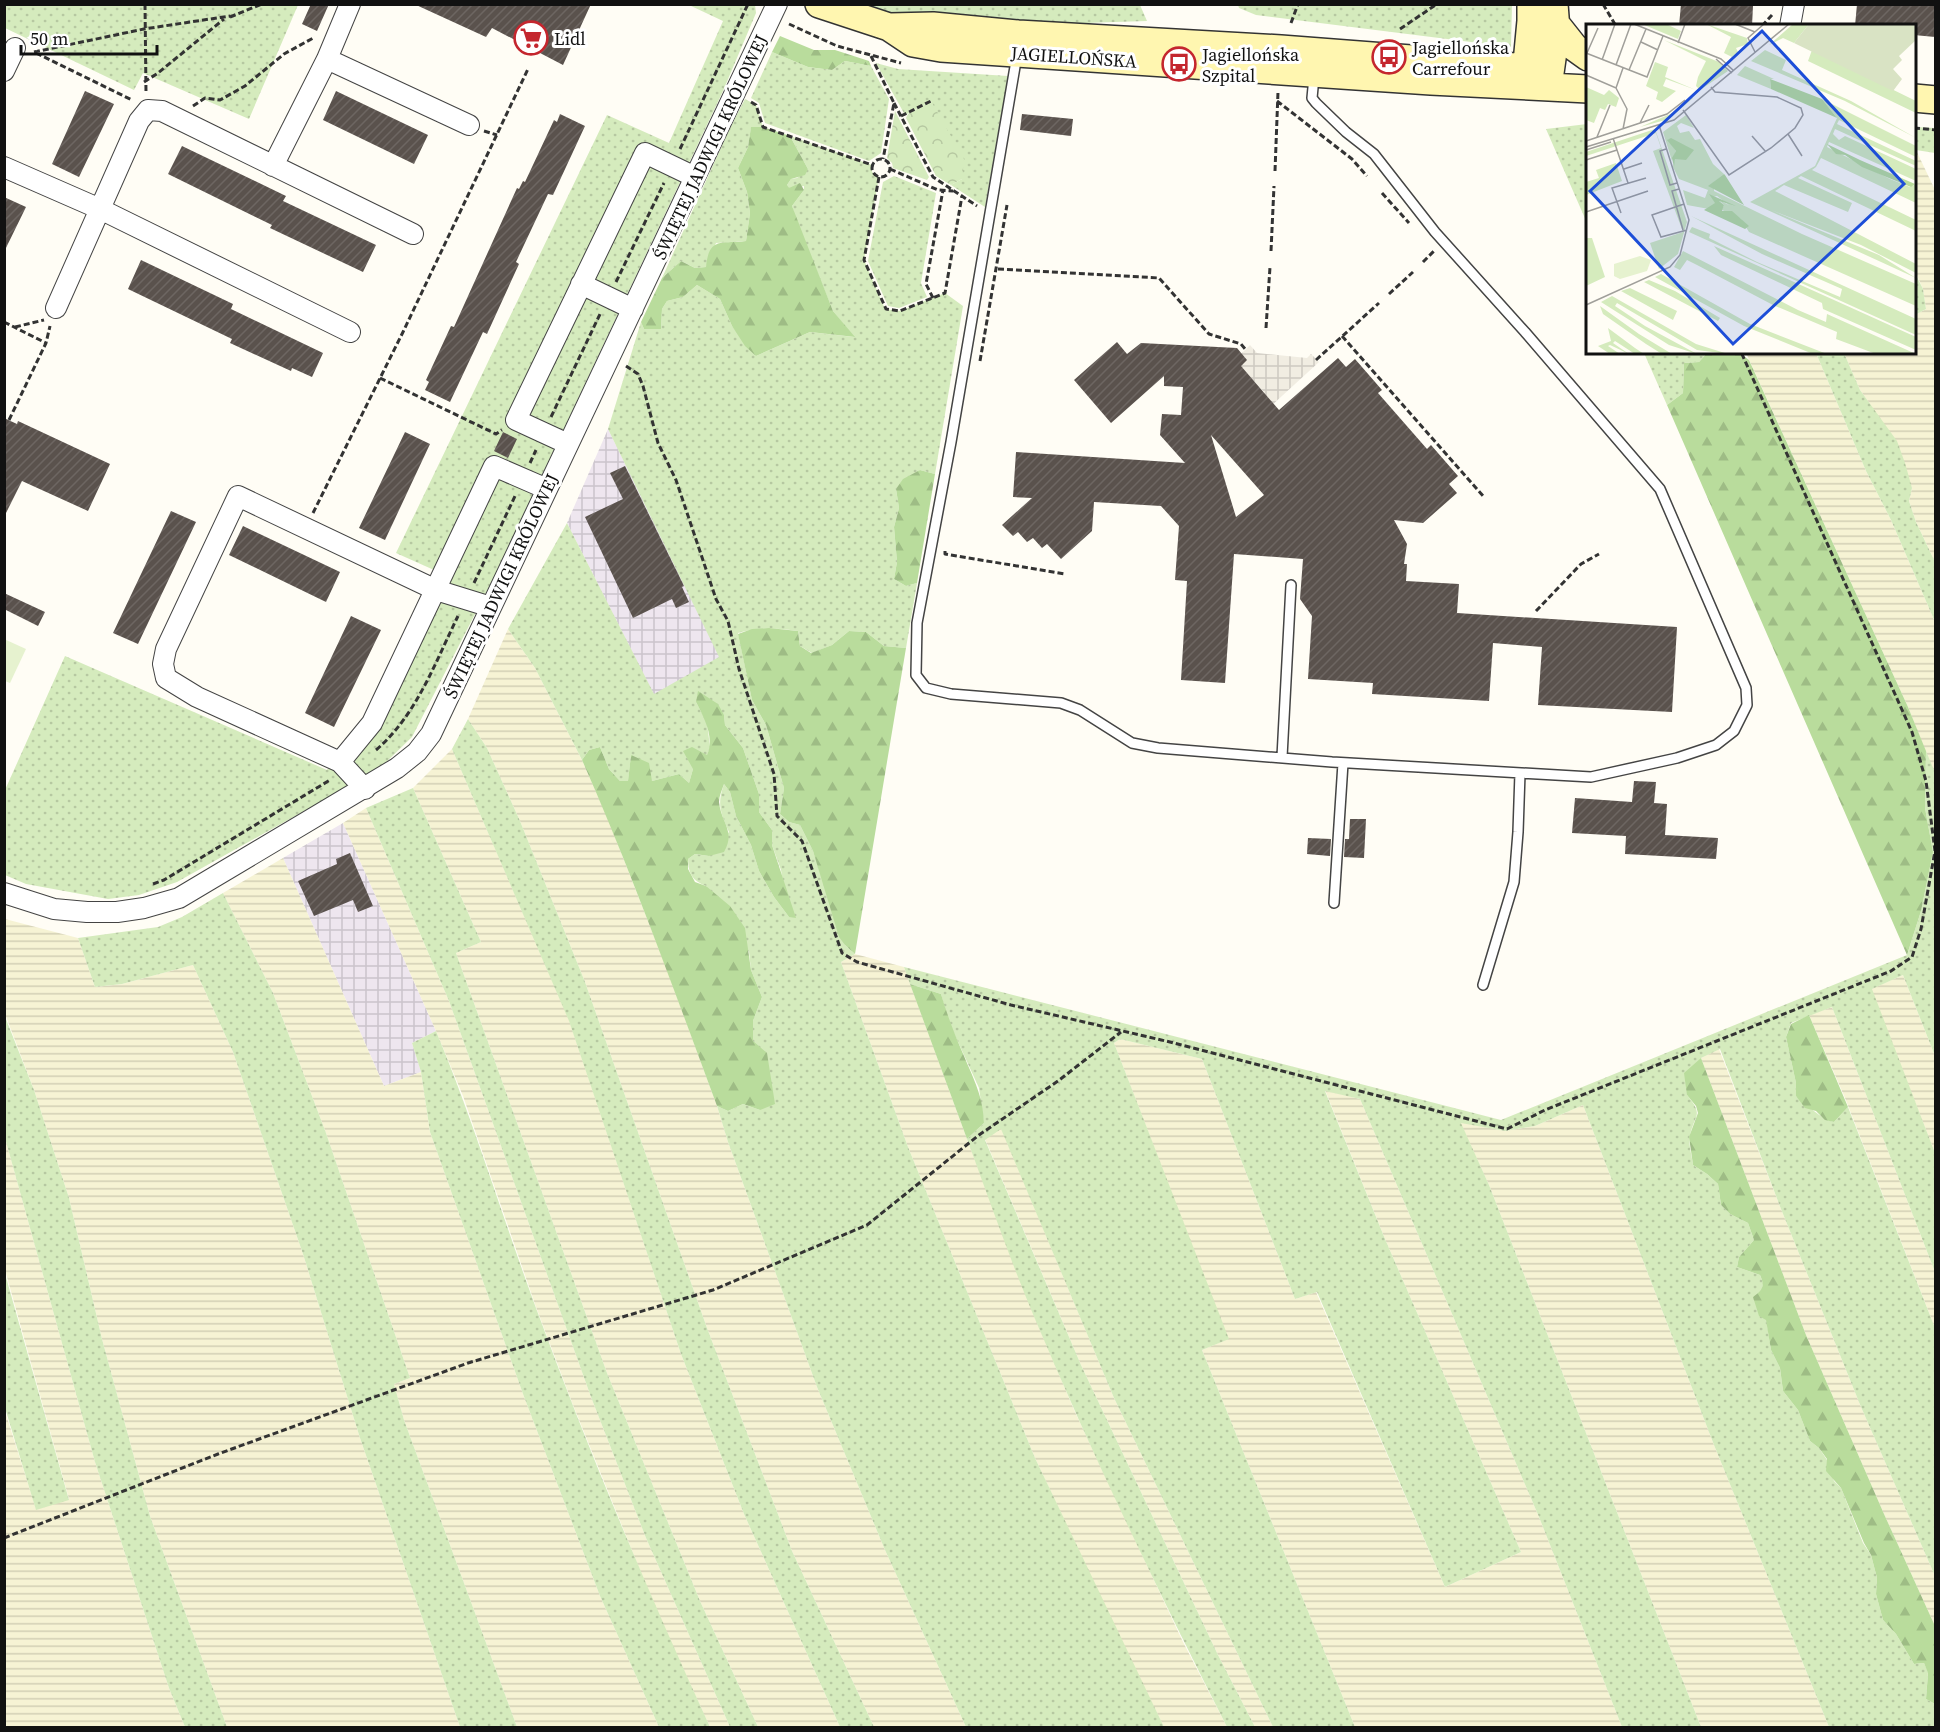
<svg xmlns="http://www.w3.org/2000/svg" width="1940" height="1732" font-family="'Source Serif 4',serif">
	<defs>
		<pattern id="industrial-grid" width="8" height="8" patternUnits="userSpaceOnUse" patternTransform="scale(1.5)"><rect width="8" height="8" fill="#eee6ef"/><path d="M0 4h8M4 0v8" fill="none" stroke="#cbc4cc"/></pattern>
		<pattern id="farmland-rules" width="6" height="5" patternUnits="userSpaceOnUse" patternTransform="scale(1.5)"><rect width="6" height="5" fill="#f6f3d4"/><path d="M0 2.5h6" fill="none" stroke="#d2cfb5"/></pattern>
		<pattern id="grass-dots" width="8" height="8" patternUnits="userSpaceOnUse" patternTransform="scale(1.5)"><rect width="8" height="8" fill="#d5ebbd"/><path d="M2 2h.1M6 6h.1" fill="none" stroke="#b6c8a1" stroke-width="1.8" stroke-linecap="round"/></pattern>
		<pattern id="forest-firs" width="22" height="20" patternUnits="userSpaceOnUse" patternTransform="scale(1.5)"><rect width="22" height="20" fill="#b9dc9c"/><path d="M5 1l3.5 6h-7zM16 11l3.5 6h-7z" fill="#9ebc85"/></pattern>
		<pattern id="park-crowns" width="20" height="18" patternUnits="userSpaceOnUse" patternTransform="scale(1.5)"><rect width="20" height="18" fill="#d5ebbd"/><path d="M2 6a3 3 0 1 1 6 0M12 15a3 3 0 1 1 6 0" fill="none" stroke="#b6c8a1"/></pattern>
		<pattern id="plaza-grid" width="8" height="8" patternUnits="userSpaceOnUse" patternTransform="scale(1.5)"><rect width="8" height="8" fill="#f1ede2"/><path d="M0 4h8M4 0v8" fill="none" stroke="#cecac1"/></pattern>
		<pattern id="building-hatch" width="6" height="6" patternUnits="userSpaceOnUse" patternTransform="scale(1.5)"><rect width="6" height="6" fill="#5a524d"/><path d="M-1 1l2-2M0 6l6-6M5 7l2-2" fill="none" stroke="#6d6662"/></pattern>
	</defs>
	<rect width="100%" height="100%" fill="#fffdf5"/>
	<path fill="url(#industrial-grid)" d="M608,429L720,657L654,695L567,523Z
		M343,823L436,1031L412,1043L421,1072L384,1086L283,858Z"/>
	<path fill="url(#farmland-rules)" d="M1915,148L1936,192L1935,562L1916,522L1909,501L1912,488L1872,407L1860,390L1844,353L1914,352L1915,315L1926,309L1923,289L1915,271Z
		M1746,353H1816L1866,471L1891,520L1935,622V775L1908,707Z
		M508,629L535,668L582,760L608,819L666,967L717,1106L728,1142L817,1387L885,1550L966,1727H874L792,1551L707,1328L585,982L520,821L487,748L468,719Z
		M452,749L569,1020L681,1354L744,1514L840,1727H758L700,1601L607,1373L456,953L481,942L413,788Z
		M366,808L449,1001L591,1397L646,1538L730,1727H710L659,1617L573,1405L536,1307L463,1096L436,1031L343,823Z
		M283,858L384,1086L421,1072L430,1132L523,1394L600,1596L659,1727H517L404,1420L394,1384L410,1378L326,1133L273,993L223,893Z
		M5,919L78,938L95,987L122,984L193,965L233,1052L303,1254L360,1438L460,1727H227L150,1516L102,1339L69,1198L34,1090L5,1014Z
		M855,954L904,967L967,1139L1035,1318L1075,1412L1183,1642L1227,1727H1164L1127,1653L1035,1458L908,1147L841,962Z
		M1903,975L1935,1056V1153L1871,989Z
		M1832,1007L1935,1272V1328L1845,1098L1809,1015Z
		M1120,1039L1202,1059L1295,1299L1316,1292L1445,1587L1521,1552L1385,1239L1325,1090L1360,1099L1539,1517L1622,1727H1355L1202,1350L1228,1339L1114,1043Z
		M1719,1049L1781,1209L1861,1407L1935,1576V1626L1884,1514L1806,1335L1701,1058Z
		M1583,1105L1714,1445L1829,1727H1701L1489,1185L1460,1122L1505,1131L1535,1126Z
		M1001,1128L1114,1398L1273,1727H1255L1218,1655L1081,1365L985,1139Z
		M5,1138L95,1462L169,1688L185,1727H5L4,1408L36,1509L69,1499L5,1270Z"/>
	<path fill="url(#grass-dots)" d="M4,5L5,4L298,5L249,119L143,73L134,90L5,28Z
		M689,5H755L756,13L723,91L493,579L412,737L379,769L177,882L139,895L108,899L26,884L5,875V790L65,656L327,770L368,719L434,570L396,553L607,115L669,143L723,21Z
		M863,5H1140L1147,21C1054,23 952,34 863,5Z
		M1238,5H1512L1511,47L1256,15L1239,8Z
		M772,52L808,67L832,70L845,61L871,66L889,99L881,153L869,161L765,123L759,103L751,98Z
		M876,63L898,69L1008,76L985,207L951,185L962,179L931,101L905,115Z
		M745,99L756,105L763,127L751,128L748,147L738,168L747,192L750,213L746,241L716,243L706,267L695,268L681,261L662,278L730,128Z
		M1587,124H1588L1587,223L1546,129Z
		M1915,127L1935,128V153L1916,150Z
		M790,136L872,165V172L879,177L864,260L885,309L900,311L945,293L963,306L935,474L920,470L896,489L899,508L894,527L897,562L894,579L906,586L917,583L906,648L884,646L866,632L849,631L832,645L812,653L800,646L798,631C776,628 759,627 738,633L752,700L766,725L784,788L780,814L789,822L800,825L813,851L845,945L855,954L841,962L908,1147L1035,1458L1164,1727H966L885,1550L817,1387L728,1142L717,1106L728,1111L743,1104L760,1110L753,1041V1021L762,997L751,970L749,952L706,886C693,881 688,874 688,859L695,854L709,856L729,832C720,812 717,804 724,784L730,792L736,816L751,845L759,871L774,897L789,917L781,870L772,845V830L759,812V794L743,748L725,725L724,715L696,702L707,723L710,747L707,756L693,769L689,783L679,774L652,781L631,755L628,782L620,781L609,769L600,747L589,750L582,760L535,668L508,629L567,523L654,694L719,657L608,429L641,322L644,329H661L662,309L667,301L683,297L697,285L720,299L732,326L756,356L810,332L854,337L833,311L796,220L792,206L804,190V186L788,189L787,185L791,179L797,178L808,169Z
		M894,176L936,193L921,283L927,297L899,308L888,306L868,261L883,182Z
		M1914,271L1923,289L1926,309L1915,315Z
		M1644,353H1707L1699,362L1684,363L1683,393L1667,405Z
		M1816,353H1844L1860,390L1897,441L1905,463L1912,488L1909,501L1916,522L1935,562V622L1891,520L1866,471Z
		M468,719L487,748L520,821L585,982L707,1328L792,1551L874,1727H840L744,1514L681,1354L569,1021L452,749Z
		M1926,751L1936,775L1935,1056L1903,975L1872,989L1935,1153V1272L1832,1007L1791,1023L1786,1037L1796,1083V1096C1808,1105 1820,1119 1834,1122L1848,1107L1935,1328V1576L1861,1407L1781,1209L1720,1049L1701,1058L1687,1095C1704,1116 1695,1113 1690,1135C1688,1144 1692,1156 1693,1165L1707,1174L1718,1184L1721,1205L1730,1214L1748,1223L1754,1240L1739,1257L1737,1267L1760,1275L1763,1283L1762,1290L1771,1350L1780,1368L1783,1391L1798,1410L1810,1441L1819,1448L1827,1460L1834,1481L1841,1488L1863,1543L1871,1555L1877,1578L1876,1594L1883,1620L1896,1634L1914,1664L1924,1663L1928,1672L1926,1699L1935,1704V1727H1829L1714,1445L1583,1105L1535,1126L1505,1131L1461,1123L1489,1185L1701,1727H1622L1539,1517L1360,1099L1325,1091L1385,1239L1521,1552L1445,1587L1317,1292L1295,1299L1202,1059L1120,1039L1114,1043L1229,1339L1202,1350L1355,1727H1273L1114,1398L1001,1129L985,1140L1081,1365L1218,1655L1255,1727H1227C1159,1593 1093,1457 1035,1319C1010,1260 989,1199 967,1139L984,1123L979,1088L948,1020L941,994L910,984L904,967L1501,1120L1907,955L1921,911L1933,852L1925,808Z
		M413,788L481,942L456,953L607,1373L700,1601L758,1727H730L646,1538L591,1397L449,1001L366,808Z
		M223,893L273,993L326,1133L410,1378L394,1384L404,1420L517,1727H460L360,1438L303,1254L233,1052L193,965L122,984L95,987L78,938L158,927L182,917Z
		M4,1014L34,1090L69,1198L102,1339L150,1516L227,1727H185L169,1688L95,1462L5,1138Z
		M436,1031C474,1122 502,1216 536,1308C588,1450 647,1590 710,1727H659L600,1596L523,1394L430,1132L421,1072L412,1043Z
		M4,1270L69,1500L36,1510L5,1408Z"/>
	<path fill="url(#forest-firs)" d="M780,36L814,50H835L869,61L871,66L845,61L832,70L808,67L772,52Z
		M751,127H763L790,136L808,169L805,175L791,179L787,185L789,188L800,183L804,190L792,206L833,311L855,337L810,332L756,356L745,346L732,326L720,299L697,285L683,297L667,301L662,309L661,329H644L641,322L662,278L681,261L695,268L706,267C709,237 720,244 746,241L750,213L747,192L738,168L748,147Z
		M1707,353H1740L1749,360L1908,707L1926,751L1925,808L1933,852L1921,911L1907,955L1667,405L1683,393L1684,363L1699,362Z
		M920,470L935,474L917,583L906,586L894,579L897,562L894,527L899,508L896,489L903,479Z
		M769,628L798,631L800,646L811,653L832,645L849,631L866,632L884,646L906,648L855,954L845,945L839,937L813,851L800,825L789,822L780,814L784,788L766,725L752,700L738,634L752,629Z
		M698,691L718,704L724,715L725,725L743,748L759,794V812L772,830V845L796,918L789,917L774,897L759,871L751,845L736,816L730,792L724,784C722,790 719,796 719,802C721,823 736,831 724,852L709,856L695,854L688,859V869L695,882L706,886L730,906L745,928L751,970L762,997L753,1021V1041L767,1053L775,1104L760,1110L743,1104L728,1111L717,1106C674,990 632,873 582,760L589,750L600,747L609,769L620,781H628L631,755L649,763L652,781L679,774L689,783L693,769L683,751L692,747L707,755C715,737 704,718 696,702Z
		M910,984L941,994C947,1015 955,1035 964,1056C974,1080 983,1096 984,1123L967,1139Z
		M1809,1015L1848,1107L1834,1122L1825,1120L1816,1111L1805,1108L1796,1096V1083L1786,1037L1791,1024Z
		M1701,1058L1806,1335L1884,1514L1935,1626V1704L1926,1699L1928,1673L1924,1663L1914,1664L1896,1634L1883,1620L1876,1594L1877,1578L1871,1555L1864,1543L1841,1488L1826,1471L1827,1459L1819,1448L1810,1441L1798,1410L1783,1391L1780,1368L1771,1350L1766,1320L1759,1316L1753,1297C1763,1290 1765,1286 1760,1275L1737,1267L1739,1257L1754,1240L1748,1223L1730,1214L1721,1205L1718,1184L1707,1174L1693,1165L1689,1137L1698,1113L1696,1106L1687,1095L1684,1073Z"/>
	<path fill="url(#park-crowns)" d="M931,101L964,159L962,179L951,185L936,176L906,118L908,114Z
		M895,111L929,177L927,180L893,168L892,163L887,158Z"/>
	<path fill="#e6f2cf" d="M4,639L26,649L10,683L5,681Z"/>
	<path fill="url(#plaza-grid)" d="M1250,345L1257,353L1307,358L1311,354L1319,362L1269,408L1253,402L1264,392L1254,381L1236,370L1241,354Z"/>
	<path fill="url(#building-hatch)" fill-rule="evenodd" d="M311,4H329L317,31L302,24Z
		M414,4H591L563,65L492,28L486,37Z
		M1681,4L1753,6L1752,26H1679Z
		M1857,4H1935V37L1914,35V26H1855Z
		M85,91L114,104L79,177L52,164Z
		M336,91L428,135L414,164L323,120Z
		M560,114L585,126L553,195L548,194L516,262L519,264L487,334L483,332L450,402L425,390L429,382L426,380L451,326L454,327L517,188L519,189L523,181L525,182L554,120L557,122Z
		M1022,114L1073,119L1071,136L1020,130Z
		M182,146L286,196L283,201L376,245L363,272L270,228L272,225L168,174Z
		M4,197L26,207L4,252Z
		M141,260L233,304L231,309L323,353L312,377L292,368L291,371L230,343L232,339L128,289Z
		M1117,342L1127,354L1141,343L1237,348L1247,360L1241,366L1279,410L1338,358L1346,367L1355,359L1382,390L1378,393L1427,449L1431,445L1458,476L1449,484L1457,493L1423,523L1394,520L1407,544L1404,564H1407L1406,581L1459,584L1457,613L1677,627L1672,712L1538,705L1542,647L1493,643L1489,701L1372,694L1373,683L1308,679L1312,616L1300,599L1303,559L1234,554L1225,683L1181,680L1187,581L1175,580L1179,526L1161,506L1094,502L1092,531L1061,559L1047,544L1042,548L1033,538L1027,542L1018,532L1013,536L1002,525L1032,498L1013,497L1016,452L1185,463L1160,435L1162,414L1181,415L1183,387L1164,386V376L1111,423L1074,380ZM1211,435L1264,495L1236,517Z
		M4,418L17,424L18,421L110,464L88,511L22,481L4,517Z
		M405,432L430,444L385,540L359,528Z
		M503,432L517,439L508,458L494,451Z
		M625,466L684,586L682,587L689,602L676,608L672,599L633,618L585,517L623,499L610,473Z
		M171,511L196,522L138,644L113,633Z
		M243,526L340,572L326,602L229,555Z
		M4,593L45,612L38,626L4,609Z
		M351,616L381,630L334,727L305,713Z
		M1634,781L1656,782L1654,803L1667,804L1665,835L1718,838L1716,859L1625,854L1626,836L1572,833L1575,798L1632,802Z
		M1350,819H1366L1364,858L1344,857L1345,839H1349Z
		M1308,838L1331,839L1330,856L1307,854Z
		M350,853L373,906L358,912L353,900L314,916L298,881L337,864L336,859Z"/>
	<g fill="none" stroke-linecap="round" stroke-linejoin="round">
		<defs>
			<path id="lane" d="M1017,55L951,442L917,623L916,675L926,688L951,694L1061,703L1080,710L1132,743L1158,748L1332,762L1591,777L1677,758L1716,745L1734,731L1747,705L1746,688L1660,489L1525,332L1435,232L1374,154L1346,132L1316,103L1312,98L1314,77
				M1282,757L1291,585
				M1334,903L1343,763
				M1483,985L1514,882L1518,832L1520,773"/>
			<path id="street" d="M1790,26L1794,4
				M327,59L469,125
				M4,71L15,48
				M273,166L327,59L350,4
				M4,167L100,209L350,332
				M581,284L633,309
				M56,308L139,121L148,110L162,111L413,234
				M568,444L516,420L645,153L695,177
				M340,762L372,723L494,466L547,489
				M365,789L340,762L197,697L166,678L163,664L166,649L238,496L436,590L491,607
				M4,893L54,909L87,912H117L144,908L179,898L397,768L417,752L431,734L777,4"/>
			<path id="secondary" d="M819,4L889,27L913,43L941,48L1431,81L1588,89
				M1555,23L1574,47L1588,57
				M890,27L933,26L1018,34L1281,49L1528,68
				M1525,84L1531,21V4
				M1548,87L1556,30L1554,4
				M1914,98L1936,100"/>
		</defs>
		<use href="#lane" stroke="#444" stroke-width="12"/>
		<use href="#street" stroke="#444" stroke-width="22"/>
		<use href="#secondary" stroke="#333" stroke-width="30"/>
		<path stroke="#333" stroke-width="3" stroke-dasharray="6 3" stroke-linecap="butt" d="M145,4L146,93
			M1603,4L1616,26
			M230,17L262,4
			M1291,23L1298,4
			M789,24L837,46L901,63
			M1762,26L1772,15
			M1400,29L1437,4
			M34,52L144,29L230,16
			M36,53L132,100
			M871,56L894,103L883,159
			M144,82L158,73L224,19
			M1277,101L1352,159L1367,176
			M751,102L756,105L763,127L872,165
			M894,103L933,177L977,206
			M193,106L205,98L220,100L245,86L284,54L315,37
			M901,116L931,101
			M1914,128L1936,130
			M484,131L497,135
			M680,149L748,4
			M872 168a9 9 0 1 1 18 0a9 9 0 1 1-18 0Z
			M890,169L938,190L953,191
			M1275,171L1278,92
			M879,177L864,260L886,309L900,311L945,293L962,196
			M1382,193L1409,223
			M1271,251L1274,186
			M1423,262L1434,251
			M998,269L1159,278L1209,334L1241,344L1246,350
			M616,282L664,183
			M1389,294L1413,272
			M933,298L926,284L943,190
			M4,322L46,343
			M15,327L44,320
			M1266,328L1270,267
			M1342,336L1484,497
			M1316,360L1379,303
			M980,361L1007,205
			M626,366L638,374L643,386L658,443L676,480L716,599L728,621L739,669L774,774L777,816L802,841L842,953L857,962L1011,1005L1170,1042L1507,1129L1545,1110L1891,971L1912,957L1921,929L1935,851L1926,781L1912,732L1741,352
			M380,378L496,434L502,430
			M551,417L601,312
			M9,420L46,343L50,326
			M530,463L536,450
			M313,513L403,332L528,69
			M945,551V554L1065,574
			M474,583L516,494
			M1536,611L1581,564L1599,554
			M376,750C416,716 435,663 458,616
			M153,884L164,880L330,780
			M4,1538L218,1454L468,1363L713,1290L867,1225L979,1135L1058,1081L1121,1032"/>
		<use href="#lane" stroke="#fff" stroke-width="9"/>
		<use href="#street" stroke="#fff" stroke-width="20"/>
		<use href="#secondary" stroke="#fff6b0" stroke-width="27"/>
	</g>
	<defs>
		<symbol id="supermarket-ring" viewBox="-11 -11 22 22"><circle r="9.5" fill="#fff" stroke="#c4262e" stroke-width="1.5"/><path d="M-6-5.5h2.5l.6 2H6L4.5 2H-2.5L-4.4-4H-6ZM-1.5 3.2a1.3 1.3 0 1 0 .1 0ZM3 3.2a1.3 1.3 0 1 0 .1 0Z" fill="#c4262e"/></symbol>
		<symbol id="bus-ring" viewBox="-11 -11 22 22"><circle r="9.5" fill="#fff" stroke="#c4262e" stroke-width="1.5"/><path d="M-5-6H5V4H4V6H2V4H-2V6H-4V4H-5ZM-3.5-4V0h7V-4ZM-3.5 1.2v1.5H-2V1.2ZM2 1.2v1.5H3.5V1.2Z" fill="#c4262e"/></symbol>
	</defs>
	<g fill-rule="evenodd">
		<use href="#supermarket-ring" x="512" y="19" width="38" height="38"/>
		<use href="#bus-ring" x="1370" y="38" width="38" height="38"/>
		<use href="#bus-ring" x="1160" y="45" width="38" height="38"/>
	</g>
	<g text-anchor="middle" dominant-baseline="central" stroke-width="6" stroke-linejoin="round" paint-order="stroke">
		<g font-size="18" fill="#111" stroke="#fff" text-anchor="start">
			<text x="554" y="38">Lidl</text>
			<text x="1412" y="47">Jagiellońska<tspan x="1412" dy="21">Carrefour</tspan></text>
			<text x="1202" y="54">Jagiellońska<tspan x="1202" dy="21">Szpital</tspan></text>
		</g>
		<g font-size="18" fill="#111" stroke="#fff">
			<text transform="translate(1074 57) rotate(4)">JAGIELLOŃSKA</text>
			<text transform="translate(710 147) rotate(-65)">ŚWIĘTEJ JADWIGI KRÓLOWEJ</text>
			<text transform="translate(501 586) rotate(-65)">ŚWIĘTEJ JADWIGI KRÓLOWEJ</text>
		</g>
	</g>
	<g transform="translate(1586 24)">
		<rect width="330" height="330" fill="#fffdf5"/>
		<path d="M56,0H80L95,7L92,15ZM207,0H223L208,19L197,14L183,21ZM78,16L133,38L142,47L114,66L110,62L112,53L120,37ZM179,26L200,36L196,46L265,77L330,114L259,77L165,37ZM226,26L330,77V89L222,37ZM69,38L82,43L79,53L110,66L80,55L77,62L90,67L76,78L70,75L72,68L60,62ZM159,42L188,55H184L185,65L151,51ZM104,73L107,74L83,95L54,103L89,88ZM236,75L330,122V133L253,96L251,100L330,137V142L249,105L247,110L253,116L259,112L330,145V157L243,118L241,123L304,155L324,163L330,160V179L235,134L230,143L226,146L330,196V207L215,152L212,154L266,179L262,188L198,161L189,167L330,240V249L275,221L185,186L293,231L330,254L164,178L229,142L251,94ZM100,91L108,104L95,99L91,102L94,109L103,107L109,116L114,115L127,140L138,150L128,158V167L216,210L330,260V282L163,208L155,195L136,186L138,181L133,176L143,181L131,172L126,173L130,179L123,185L101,181L97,166L119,174L122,166L93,155L87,143L89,135H96L103,126L82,115L90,127L86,137L77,108ZM69,105L101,198L92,230L73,245L64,219L97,208L67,127L75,124L70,109L0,132V128ZM30,139L36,157L0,171V158L13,154L10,146ZM105,192L330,295V311L103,208L106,203L124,210L123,214L171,238L254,273L256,265L176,230ZM128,222L330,313V326L237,285L236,279L135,231ZM97,227L212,286L240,298L241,290L330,330H290L250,315L251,308L187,281L111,241L101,236L94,246L88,243ZM75,250L164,300L241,330H227L158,302L69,253ZM63,256L89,267L134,294L132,297L58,258ZM44,264L91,287L87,296L35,267ZM26,272L110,320L142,330L111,326L31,279L29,282L59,302L111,330L83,321L15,278ZM14,282L53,310L86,330H76L60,320L17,290ZM22,304L49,324L58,330H49L29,317L27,319L43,330L24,321L22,322L34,330H24L12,322L25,317Z" fill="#d5ebbd"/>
		<path d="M184,55L236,75L251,94L185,65ZM85,114L108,126L100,136L89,135L88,143L86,134L90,127L81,116ZM241,120L274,136L329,160L325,163L276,143L259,131L250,130ZM138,150L139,151L158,181L122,162ZM123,170L150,182L133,177L138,181L136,187H146L163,202L159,205L118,186L129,179Z" fill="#b9dc9c"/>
		<path d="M223,0H330V16L313,32L316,36L307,45L316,55L307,67L208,19Z" fill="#d9e3c4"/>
		<path d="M120,0L161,14L162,20L150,24L152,28L146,33L138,29L145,13ZM0,63L18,71L23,66L33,74L30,83L22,80L19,86L14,84L8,99L0,96ZM0,214H6L19,253L0,262Z" fill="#d5ebbd"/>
		<path d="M54,232L65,236L61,247L34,255L28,252V240Z" fill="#e6f2cf"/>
		<path fill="none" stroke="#a09f9a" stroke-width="1.5" d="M48,0L135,35L148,47M149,0L169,8M55,18L72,26M92,19L99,0M169,28L162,14L178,0M0,29L61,53L77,12M1,29L12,4M130,35L146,49M16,36L29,0M30,41L45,0M43,46L60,5M0,51L30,64L37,44M30,64L41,85L37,105M97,86L143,151L185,124L209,104L217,91L215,84L191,73L129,68L125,63M54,99L63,81M202,110L216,132M166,112L180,128M11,113L24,81M27,114L42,159M0,117L81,90L99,76M0,123L88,96L203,0M80,125L74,127L84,161L91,159M0,126L25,118M0,136L31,126M38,145L56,139M93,165L86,167L97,206M98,180L66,191L75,213L101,206M0,188L62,167M35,189L26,164L60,154M0,281L84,243L94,231L103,196L73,101"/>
		<path fill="#1d4ed8" fill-opacity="0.15" stroke="#1d4ed8" stroke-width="3" d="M176,7L318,160L147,320L4,167Z"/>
		<rect width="330" height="330" fill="none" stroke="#111" stroke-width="3"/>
	</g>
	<rect width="1940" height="1732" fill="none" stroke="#111111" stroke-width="12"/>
	<path d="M21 45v9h136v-9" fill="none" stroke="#111111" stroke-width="3"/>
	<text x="30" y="45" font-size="18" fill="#111111" stroke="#ffffff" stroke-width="4.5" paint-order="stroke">50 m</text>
</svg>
